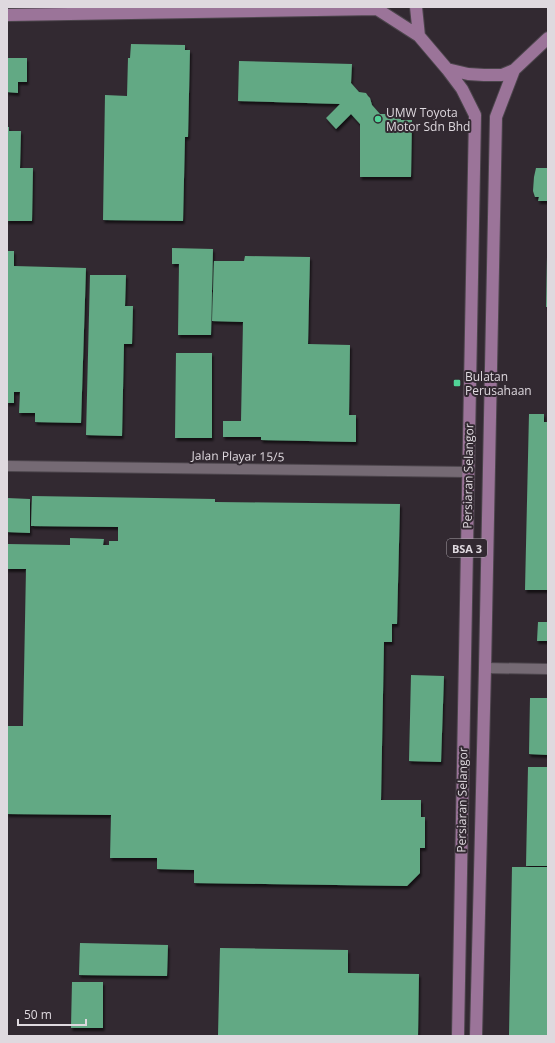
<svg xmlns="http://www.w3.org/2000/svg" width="555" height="1043" font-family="'Open Sans',sans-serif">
	<defs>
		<filter id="shadow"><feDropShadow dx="1.5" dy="3" stdDeviation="1" flood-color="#0009"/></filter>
	</defs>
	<rect width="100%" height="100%" fill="#322931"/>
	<path fill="#62a984" filter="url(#shadow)" d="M131,44L185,45V50H190L188,137H185L183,221L103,220L105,95L127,96L128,58H130Z
		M7,58H27V82H18V93L7,92Z
		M239,61L352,64L351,83L359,92L366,93L368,96L370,98L372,105L380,114H401V120H412L411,177H360V124L351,114L336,129L326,118L340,104L238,101Z
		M7,127H9V131H21L20,168H33L32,221H7Z
		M536,168H548V201H538L539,197H535L533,191L534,177Z
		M172,248L213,249L211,335H178L179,264H172Z
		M7,251H14V266L86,268L81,423L35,422V413H19L20,392H14V403H7Z
		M245,256L310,257L308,344L350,345L349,415H356V442L261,440V437H223V421H241L243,322L212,321L214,261H244Z
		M547,257H548V307H546Z
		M90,275H126L125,306H133L132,344H124L122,436L86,435Z
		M176,353H212V438H175Z
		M529,414H544V422H548V590H525Z
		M32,496L215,499V502L400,504L397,624H392V642H384L381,800H421V817H425V848H420V873L407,886L194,883V870L157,869V858H110L111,815L7,814V726H23L26,569H7V544L70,545V538L104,539L103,545H109V541H118V527L31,526Z
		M7,498L30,499V533L7,532Z
		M538,622H548V641H537Z
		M411,675L444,676L441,762L409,761Z
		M530,698H548V755L529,754Z
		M528,767H548V866H526Z
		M512,867H548V1036H509Z
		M80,943L168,945L167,976L79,975Z
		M220,948L348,950V973L419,974L418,1036H218Z
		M72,982H103V1028H71Z"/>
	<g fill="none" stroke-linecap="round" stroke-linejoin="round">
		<defs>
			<path id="minor" d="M7,466L468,472
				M485,668L548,669"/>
			<path id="primary" d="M416,7L419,36L447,69L468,74L484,75H502L514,70L548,38
				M7,15L377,9L419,36
				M447,69L462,89L475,115L458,1036
				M476,1036L485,668L496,117L514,70"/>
		</defs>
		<use href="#minor" stroke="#4c454c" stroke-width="12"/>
		<use href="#primary" stroke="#4c454c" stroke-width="14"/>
		<use href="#minor" stroke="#756a74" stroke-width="10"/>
		<use href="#primary" stroke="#9b7499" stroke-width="12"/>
	</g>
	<g fill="#51d397" stroke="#322931" stroke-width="1.5">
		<circle cx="378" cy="119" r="4"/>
		<rect x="453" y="379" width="8" height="8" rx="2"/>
	</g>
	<g text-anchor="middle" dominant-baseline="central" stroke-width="4" stroke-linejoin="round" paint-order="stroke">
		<rect fill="#322931" stroke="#aba4ab" stroke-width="1" x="447" y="539" width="40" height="18" rx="3"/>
		<g font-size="11" font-weight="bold" fill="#dfd9df">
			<text x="467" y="548">BSA 3</text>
		</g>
		<g font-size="12" fill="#dfd9df" stroke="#322931" text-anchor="start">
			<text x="386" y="112">UMW Toyota<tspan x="386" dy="14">Motor Sdn Bhd</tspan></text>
			<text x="465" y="376">Bulatan<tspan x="465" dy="14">Perusahaan</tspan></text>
		</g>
		<g font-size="12" fill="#dfd9df" stroke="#322931">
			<text transform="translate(238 456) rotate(1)">Jalan Playar 15/5</text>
			<text transform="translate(468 476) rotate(-89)">Persiaran Selangor</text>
			<text transform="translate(462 800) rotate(-89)">Persiaran Selangor</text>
		</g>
	</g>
	<rect width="555" height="1043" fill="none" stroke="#dfd9df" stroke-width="16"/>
	<path d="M18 1019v6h68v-6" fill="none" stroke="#dfd9df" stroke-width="2"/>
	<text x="24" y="1019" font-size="12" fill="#dfd9df" stroke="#322931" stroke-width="3" paint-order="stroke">50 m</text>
</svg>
